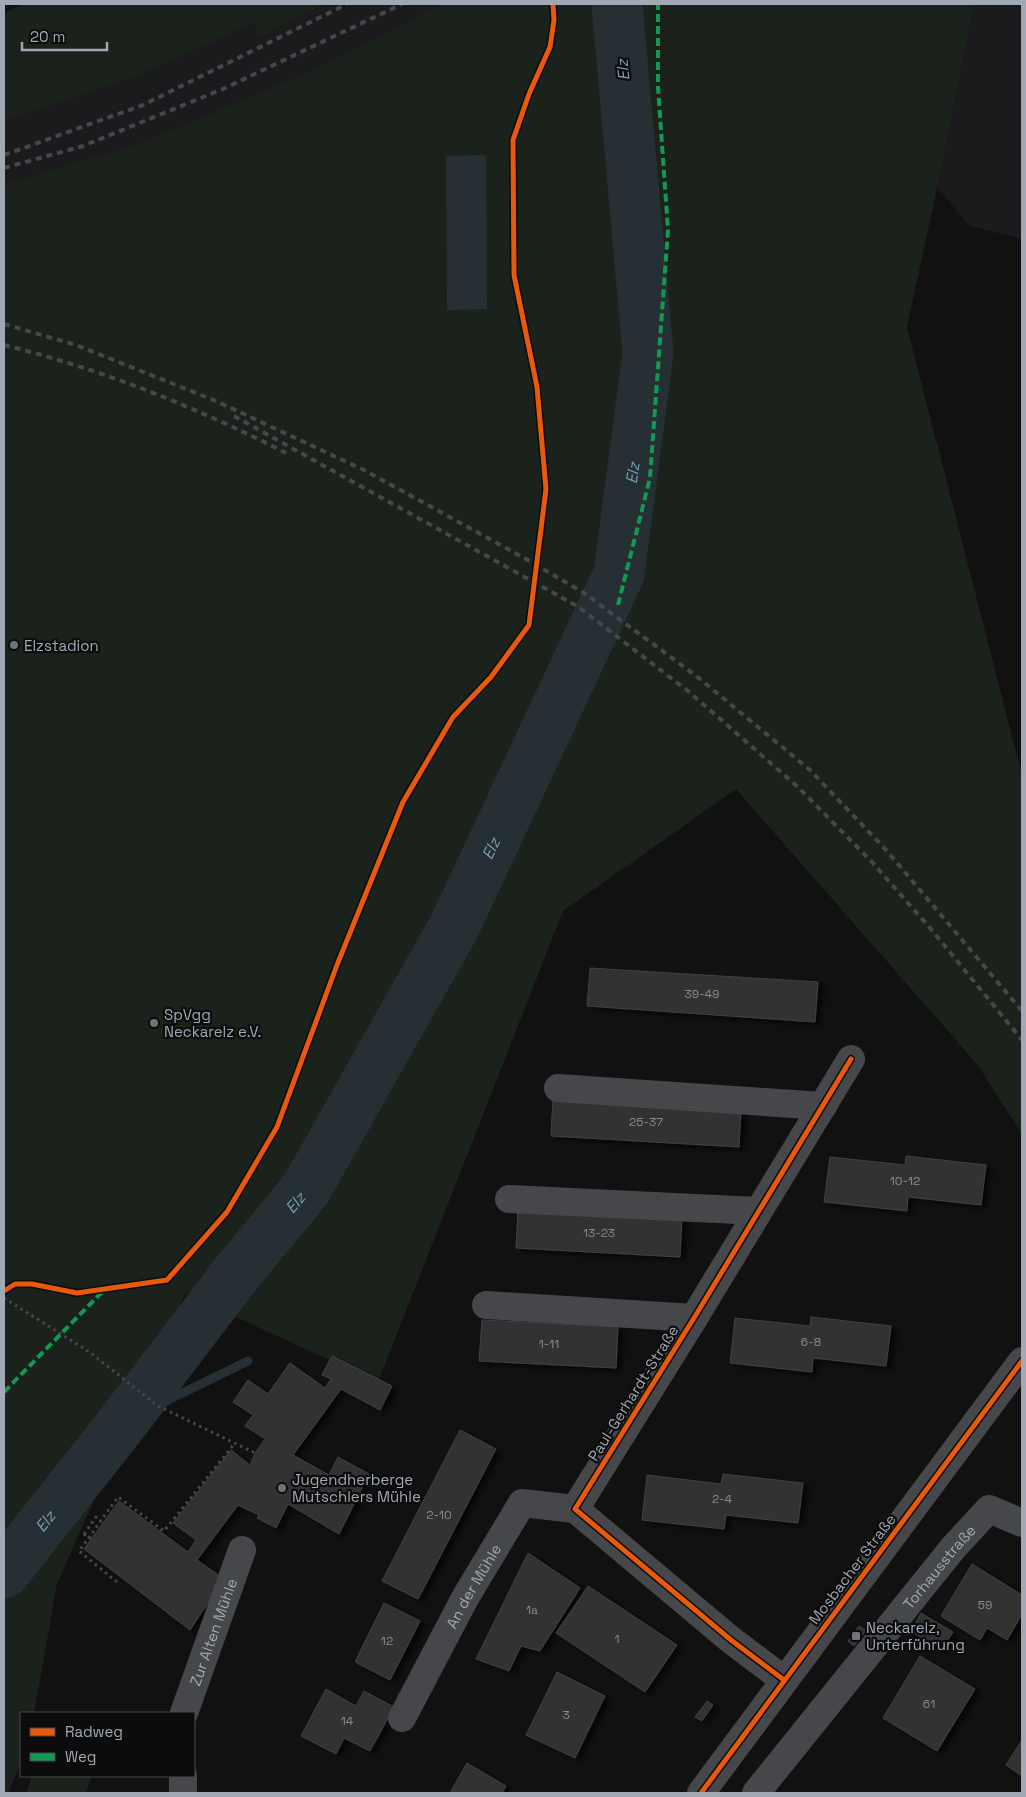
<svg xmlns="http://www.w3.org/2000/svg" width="1026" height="1797" font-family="'Space Grotesk',sans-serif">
	<defs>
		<filter id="shadow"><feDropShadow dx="5.5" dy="3" stdDeviation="2.5" flood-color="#0009"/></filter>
	</defs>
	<rect width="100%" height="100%" fill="#111"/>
	<path fill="#1b1b1d" d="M325,4H439L403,25L297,77L133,146L4,184V122L140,75L254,23L260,37Z
		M938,4H1022V239L970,226L906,151Z"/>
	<path fill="#1b221b" d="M23,4H325L260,37L254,23L140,75L4,122V13Z
		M439,4H974L933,207L907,327L1022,775V1134L977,1064L736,789L563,911L378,1382L185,1294L57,1584L34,1713H21V1763L8,1793H4V184L133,146L297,77L403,25Z
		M32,1776H92L86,1793H26Z"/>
	<path fill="#263034" d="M486,155L487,309L447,310L446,156Z"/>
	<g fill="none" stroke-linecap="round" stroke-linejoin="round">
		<path stroke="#263034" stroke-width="9" d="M123,1422L248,1361"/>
		<path stroke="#263034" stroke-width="51" id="s1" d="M4,1573L123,1422L236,1274L306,1189L454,927L619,574L648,353L617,4"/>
	</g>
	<path fill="#303032" stroke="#404245" filter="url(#shadow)" d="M590,968L818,982L815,1022L587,1006Z
		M553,1097L741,1109L739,1147L551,1136Z
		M906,1156L986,1165L981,1205L908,1197L907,1211L824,1202L830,1157L905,1165Z
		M518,1208L682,1217L680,1257L516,1248Z
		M811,1317L891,1326L886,1366L813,1358L812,1372L730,1363L735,1318L810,1326Z
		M482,1320L618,1327L616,1368L479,1361Z
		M332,1356L392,1386L380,1410L341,1389L293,1455L329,1475L338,1457L369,1474L339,1534L288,1504L276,1528L257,1518L259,1515L238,1505L197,1560L224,1579L190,1630L84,1549L119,1501L188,1552L196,1540L173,1523L231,1450L250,1465L255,1453L265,1439L245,1426L253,1415L233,1402L248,1380L268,1394L290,1363L325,1388L331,1379L322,1375Z
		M460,1430L496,1449L418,1599L382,1581Z
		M723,1474L803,1483L798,1523L726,1515L724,1529L642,1520L647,1475L721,1484Z
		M528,1553L580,1588L540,1651L521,1646L509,1671L476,1659Z
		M972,1564L1022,1595V1614L1007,1640L987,1628L980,1640L941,1616Z
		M588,1586L677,1645L645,1692L556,1633Z
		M384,1603L420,1621L390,1680L355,1662Z
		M921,1613L953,1632L942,1650L911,1631Z
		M859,1626L866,1630L854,1646L848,1641Z
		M920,1656L975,1689L937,1751L883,1718Z
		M557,1672L605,1696L575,1758L526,1735Z
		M326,1689L356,1706L364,1691L394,1707L370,1751L344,1738L336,1754L301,1736Z
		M707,1701L713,1705L702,1721L695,1717Z
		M1022,1740V1776L1006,1765Z
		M467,1763L506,1786L502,1793H450Z"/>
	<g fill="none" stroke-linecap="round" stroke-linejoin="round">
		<path stroke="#47484c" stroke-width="3" stroke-dasharray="2.5 4" stroke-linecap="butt" d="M4,1298L88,1351L158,1406L255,1453
			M84,1534L96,1517L101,1520
			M117,1582L79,1551L118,1497L164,1531L235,1443"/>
		<g stroke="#45474a" stroke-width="28">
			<path d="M558,1088L823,1106"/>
			<path d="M509,1199L758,1211"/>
			<path d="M486,1305L694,1318"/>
			<path d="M784,1680L731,1640L575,1509L694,1318L851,1059"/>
			<path id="s2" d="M184,1713L242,1550"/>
			<path id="s3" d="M402,1718L465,1598L522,1503L575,1509"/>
			<path d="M183,1776V1793"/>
			<path d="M701,1793L1022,1361"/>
			<path id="s4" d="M756,1793L953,1548L989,1509L1022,1523"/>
		</g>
		<path stroke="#46474b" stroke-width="4" stroke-dasharray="6 5" stroke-linecap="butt" d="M4,155L143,105L347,4
			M4,168L83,146L223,89L402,4
			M4,324L76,345L216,401L364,470L526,559L584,593L695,675L810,770L887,851L1022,1011
			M4,345C101,369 196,407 286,453
			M234,416L577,606L688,691L798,787L871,861L930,928L1022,1040"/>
		<path stroke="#47484c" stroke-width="3" stroke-dasharray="2.5 4" stroke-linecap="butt" d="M84,1534L91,1539"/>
		<path stroke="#139951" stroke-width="4" stroke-dasharray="8 4" stroke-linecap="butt" d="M618,605L650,478L668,230L658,87V4
			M4,1392L104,1290"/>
		<defs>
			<path id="cycleway" d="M4,1291L15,1284H32L77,1293L167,1280L227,1212L277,1127L337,965L403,802L453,717L491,677L529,625L546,489L537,387L514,275L513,140L529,94L550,47L554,20L553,4
				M784,1680L731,1640L575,1509L694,1318L851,1059
				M701,1793L1022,1361"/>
		</defs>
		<use href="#cycleway" stroke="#0c0c0d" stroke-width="8"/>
		<use href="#cycleway" stroke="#e8590c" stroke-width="5"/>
	</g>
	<g fill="#6f747b" stroke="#0c0c0d" stroke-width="2">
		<circle cx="14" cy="645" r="5"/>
		<circle cx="154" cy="1023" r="5"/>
		<circle cx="282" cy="1488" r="5"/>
		<rect x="851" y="1631" width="10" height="10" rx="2.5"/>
	</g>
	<g text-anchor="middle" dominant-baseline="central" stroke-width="4.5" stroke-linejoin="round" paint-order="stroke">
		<g font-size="12" fill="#858b94">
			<text x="702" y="994">39-49</text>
			<text x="646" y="1122">25-37</text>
			<text x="905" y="1181">10-12</text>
			<text x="599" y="1233">13-23</text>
			<text x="811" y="1342">6-8</text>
			<text x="549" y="1344">1-11</text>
			<text x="722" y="1499">2-4</text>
			<text x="439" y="1515">2-10</text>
			<text x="985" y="1605">59</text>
			<text x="532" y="1610">1a</text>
			<text x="617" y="1639">1</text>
			<text x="387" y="1641">12</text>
			<text x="929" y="1704">61</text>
			<text x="566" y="1715">3</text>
			<text x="347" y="1721">14</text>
		</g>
		<g font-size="15" fill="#a1a9b4" stroke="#0c0c0d" text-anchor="start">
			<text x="24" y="645">Elzstadion</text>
			<text x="164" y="1014">SpVgg<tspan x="164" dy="17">Neckarelz e.V.</tspan></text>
			<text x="292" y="1479">Jugendherberge<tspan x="292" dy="17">Mutschlers Mühle</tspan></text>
			<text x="866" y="1627">Neckarelz,<tspan x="866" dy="17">Unterführung</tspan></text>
		</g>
		<g font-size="15" fill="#a1a9b4" stroke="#0c0c0d">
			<text transform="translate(633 1393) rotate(-58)">Paul-Gerhardt-Straße</text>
			<text stroke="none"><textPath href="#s4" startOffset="291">Torhausstraße</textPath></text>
			<text transform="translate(852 1569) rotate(-53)">Mosbacher Straße</text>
			<text stroke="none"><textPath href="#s3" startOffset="150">An der Mühle</textPath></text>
			<text stroke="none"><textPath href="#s2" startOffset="86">Zur Alten Mühle</textPath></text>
		</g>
		<g font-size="16" font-style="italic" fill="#759eb1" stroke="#0c0c0d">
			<text transform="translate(623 70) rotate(-95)">Elz</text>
			<text stroke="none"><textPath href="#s1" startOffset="1281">Elz</textPath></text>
			<text stroke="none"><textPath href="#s1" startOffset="876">Elz</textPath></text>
			<text stroke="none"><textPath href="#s1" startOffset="471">Elz</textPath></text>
			<text stroke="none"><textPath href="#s1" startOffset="66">Elz</textPath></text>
		</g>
	</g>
	<rect width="1026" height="1797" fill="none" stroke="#a1a9b4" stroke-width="10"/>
	<rect x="20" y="1712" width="175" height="65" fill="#0c0c0d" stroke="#484b50"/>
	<rect x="30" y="1728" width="25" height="8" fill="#e8590c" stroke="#484b50"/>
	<text x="65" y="1737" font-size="15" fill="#a1a9b4">Radweg</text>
	<rect x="30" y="1753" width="25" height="8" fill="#139951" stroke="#484b50"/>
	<text x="65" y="1762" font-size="15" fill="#a1a9b4">Weg</text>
	<path d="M22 42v8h85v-8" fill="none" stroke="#a1a9b4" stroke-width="2.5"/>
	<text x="30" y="42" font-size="15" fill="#a1a9b4" stroke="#0c0c0d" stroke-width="4" paint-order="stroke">20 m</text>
</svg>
